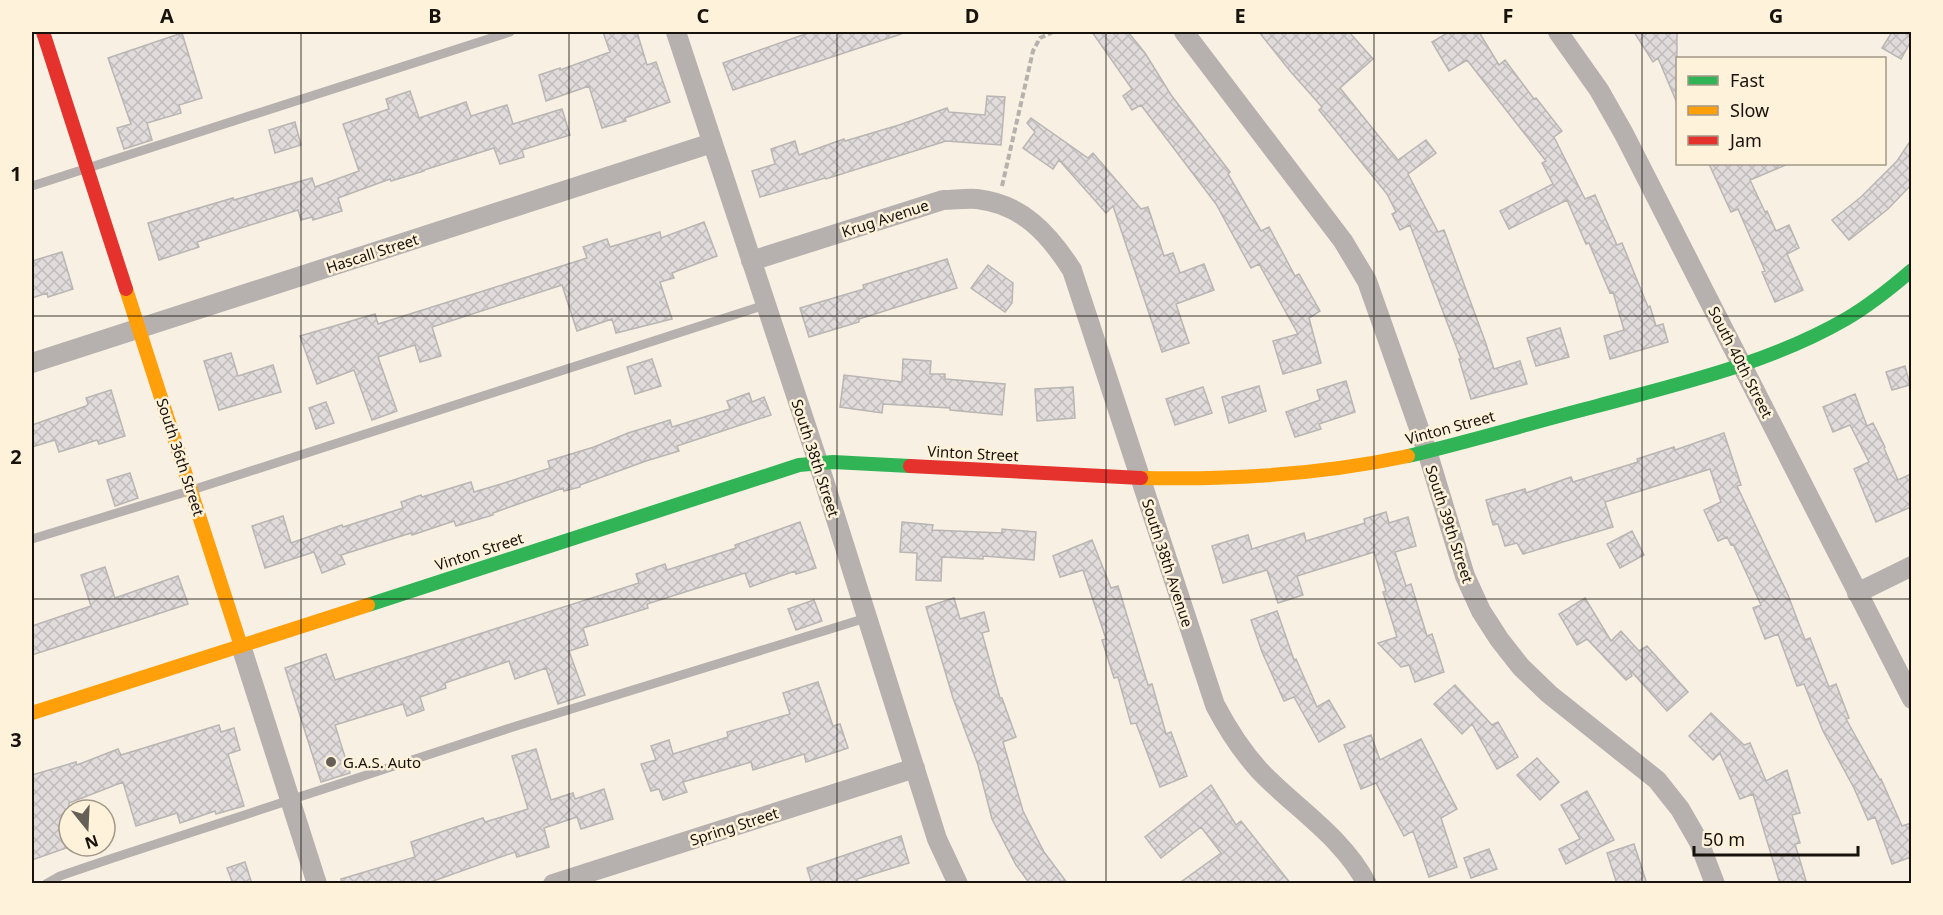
<svg xmlns="http://www.w3.org/2000/svg" width="1943" height="915" font-family="'Noto Sans',sans-serif">
	<defs>
		<pattern id="building-cross-hatch" width="8" height="8" patternUnits="userSpaceOnUse" patternTransform="scale(1.5)"><rect width="8" height="8" fill="#e1dcdb"/><path d="M0 0l8 8M0 8l8-8" fill="none" stroke="#c0bcbb"/></pattern>
	</defs>
	<rect width="100%" height="100%" fill="#f7f0e3"/>
	<path fill="url(#building-cross-hatch)" stroke="#b9b5b3" stroke-width="1.5" d="M603,32H637L647,65L656,62L670,102L625,118L626,121L602,128L589,86L546,101L539,75L560,68V70L610,52Z
		M811,32H900L901,34L733,90L723,63Z
		M1092,32H1128L1145,53L1171,95L1230,172L1228,174L1261,231L1269,227L1295,276L1299,274L1320,311L1309,318L1321,363L1283,374L1273,341L1298,334L1259,264L1251,268L1216,204L1141,105L1132,110L1123,96L1132,89Z
		M1259,32H1349L1373,59L1340,88L1398,160L1426,140L1436,153L1408,174L1438,232L1444,230L1485,341L1494,369L1520,361L1527,384L1471,399L1459,359H1461L1410,225L1400,230L1392,214L1396,212L1387,194L1319,110L1322,107L1290,71Z
		M1449,32H1479L1499,65L1505,60L1534,99L1536,98L1562,131L1554,137L1585,199L1595,195L1617,245L1622,243L1648,307L1650,306L1656,326L1663,324L1668,342L1610,359L1604,336L1624,330L1613,292L1610,293L1589,243L1586,244L1567,200L1509,229L1500,211L1553,184L1542,163L1546,161L1467,60L1449,71L1432,42Z
		M1634,32H1677V103L1658,58L1653,62Z
		M1892,32H1904L1911,36V41L1901,59L1882,48Z
		M182,33L202,98L179,105L181,113L147,123L152,140L124,149L117,128L131,124L108,58Z
		M410,91L419,118L466,102L471,116L507,105L513,124L562,109L570,135L522,150L524,157L500,164L494,148L424,170V171L391,181L390,179L338,198L342,211L313,220L312,217L301,220L298,210L197,242L199,247L159,260L148,223L233,198L234,200L312,178L315,187L359,171L343,124L389,109L386,99Z
		M987,96L1005,97L1001,145L946,141L826,179L825,178L760,197L752,171L775,164L771,149L795,141L799,155L844,139L845,141L899,125L947,108L949,112L985,115Z
		M1031,118L1088,158L1093,153L1141,209L1148,207L1164,256L1173,253L1180,273L1204,264L1214,290L1176,304L1189,343L1162,352L1113,206L1106,213L1059,160L1053,169L1023,148L1035,132L1027,123Z
		M295,122L301,145L275,153L269,130Z
		M1911,140V185L1888,209L1849,240L1832,220L1861,197L1897,161Z
		M1709,164H1788L1750,180L1765,212L1767,211L1776,231L1789,225L1799,248L1787,254L1803,290L1775,302L1762,272L1765,271L1738,209L1731,212Z
		M704,222L717,256L672,273L674,278L660,282L672,319L616,333L612,319L577,331L562,285L432,327L441,356L420,362L415,345L378,357L397,411L372,420L354,370L317,384L300,336L375,314L378,324L480,292L587,258L583,247L607,239L610,247L660,232L661,238Z
		M62,252L73,289L48,297L47,293L32,298V261Z
		M947,259L957,288L859,319V322L809,337L800,308L864,289L863,285Z
		M988,265L1013,283L1012,303L1005,312L971,288Z
		M1560,328L1569,357L1536,366L1527,338Z
		M231,353L238,376L273,365L281,392L219,410L204,361Z
		M652,359L661,386L635,394L627,367Z
		M903,359L931,361L930,374H945V379L1005,384L1002,415L950,410V408L883,404L882,413L840,407L844,375L902,382Z
		M1905,366L1910,385L1892,390L1886,372Z
		M1346,381L1355,412L1319,424L1321,429L1295,437L1286,412L1320,400L1317,390Z
		M1259,386L1266,411L1229,423L1222,397Z
		M1073,387L1075,418L1037,421L1035,389Z
		M1203,387L1212,413L1175,425L1166,399Z
		M111,390L125,436L99,444L97,440L59,452L55,440L32,447V425L86,406L88,404L86,398Z
		M749,393L752,402L764,397L771,415L677,446L679,451L646,461L580,485V487L564,491L563,488L493,513V515L456,526L454,521L412,535L411,533L341,555L345,564L322,573L314,552L265,568L252,526L283,516L291,543L342,525L343,527L403,508L401,502L421,495L422,497L471,482L474,492L501,484L550,468L548,461L594,447L628,433L670,420L672,427L730,409L727,401Z
		M1855,394L1867,426L1873,423L1885,447L1884,448L1898,480L1911,474V507L1876,522L1854,469L1869,462L1850,425L1833,432L1823,407Z
		M326,402L334,423L316,429L309,408Z
		M1724,433L1741,485L1737,486L1788,595L1805,640L1810,638L1829,687L1836,684L1849,718L1846,719L1880,780L1881,779L1902,826L1911,823V857L1892,864L1875,817L1868,820L1854,788L1823,731L1804,684L1797,686L1778,634L1765,639L1753,608L1761,605L1733,544L1731,545L1727,537L1718,541L1704,510L1721,502L1710,469L1605,502L1613,527L1523,554L1517,543L1505,546L1498,524L1493,525L1486,500L1525,489L1526,493L1571,477L1573,482L1638,462L1637,459L1674,447L1675,450Z
		M130,473L138,498L115,506L107,480Z
		M1386,512L1389,523L1408,517L1416,546L1395,552L1406,586L1411,584L1427,636L1432,634L1444,672L1415,682L1409,665L1401,667L1378,643L1397,637L1383,592L1386,591L1374,552L1297,576L1303,595L1278,603L1267,570L1223,583L1212,546L1248,535L1252,549L1304,533L1306,541L1365,523L1364,519Z
		M800,522L816,568L796,574L795,571L750,587L745,573L647,604L648,608L583,628L588,645L569,651L585,695L558,704L546,668L515,679L509,661L445,683L446,688L420,697L424,710L407,716L403,704L335,725L350,773L321,782L285,668L326,654L335,680L639,583L636,574L665,564L667,570L736,548L735,545Z
		M902,522L933,525L932,530L1002,533V529L1036,532L1034,560L983,556V559L942,557L941,581L916,580L917,553L900,552Z
		M1632,531L1644,555L1620,568L1607,544Z
		M1092,540L1111,588L1118,586L1148,685L1152,684L1166,734L1171,732L1187,776L1160,787L1136,723L1131,724L1118,677L1114,678L1102,640L1106,639L1083,570L1060,577L1053,556Z
		M105,567L115,598L178,576L188,604L32,655V626L91,606L81,575Z
		M954,598L960,619L984,612L989,631L982,633L1000,698H1002L1016,737L1003,742L1023,811L1044,852L1068,884H1030L1016,865L992,819L978,765L953,698L926,607Z
		M1585,598L1611,641L1621,631L1639,651L1647,646L1688,692L1667,711L1629,669L1632,676L1626,680L1587,639L1577,645L1559,614Z
		M814,600L822,621L796,630L788,609Z
		M1277,611L1294,660L1296,659L1317,707L1329,700L1345,727L1319,742L1294,697L1284,701L1262,652L1251,620Z
		M818,682L833,726L840,724L848,748L806,762L804,754L753,770L751,762L683,782L687,792L663,800L659,789L651,791L641,764L656,760L651,746L669,740L673,754L728,737L727,732L790,714L783,693Z
		M1455,685L1492,725L1498,722L1518,757L1497,769L1472,724L1462,734L1434,704Z
		M1711,713L1744,745L1750,743L1766,781L1787,770L1800,813L1792,815L1800,843L1795,844L1807,884H1780L1753,794L1740,799L1720,753L1713,760L1689,736Z
		M219,725L221,732L234,728L240,750L228,754L244,806L216,814L215,811L180,823L177,813L136,826L123,782L69,803V847L32,860V775L76,762L77,765L118,749L121,755Z
		M1371,735L1380,760L1421,739L1457,809L1441,818L1457,867L1429,877L1413,831L1404,836L1376,783L1361,789L1344,745Z
		M536,749L551,800L573,793L575,799L604,789L613,819L581,829L577,817L544,828L549,847L517,857L515,852L425,884H342L341,879L415,857L411,842L483,818L485,822L528,809L512,756Z
		M1537,758L1559,782L1540,800L1517,775Z
		M1211,785L1236,825L1241,821L1291,884H1178L1221,853L1201,827L1161,858L1145,837Z
		M1587,791L1614,840L1566,864L1559,849L1580,839L1561,805Z
		M901,836L909,863L857,879L858,884H812L807,868Z
		M1634,844L1647,884H1617L1607,853Z
		M1489,849L1497,869L1471,878L1464,858Z
		M245,862L252,884H233L227,868Z"/>
	<g fill="none" stroke-linecap="round" stroke-linejoin="round">
		<path stroke="#b6b1ad" stroke-width="4" stroke-dasharray="6 3" stroke-linecap="butt" d="M1002,186L1033,51L1040,38L1053,32"/>
		<path stroke="#b6b1ae" stroke-width="9" d="M32,186L510,32
			M32,539L192,490L765,305
			M46,884L60,876L110,859L513,727L866,618"/>
		<path stroke="#b6b1ae" stroke-width="20" d="M676,32L818,462L937,839L958,884
			M1184,32L1343,241L1367,281L1427,451L1465,576L1481,611L1499,639L1521,667L1549,694L1657,780L1680,809L1699,842L1715,884
			M1558,32L1599,90L1624,134L1912,699
			M751,261L943,200C954,200 966,198 977,199C1022,204 1049,234 1072,270L1215,705C1227,728 1241,750 1259,770C1295,808 1342,836 1367,884
			M32,363L712,143
			M1857,593L1912,566
			M241,646L317,884
			M553,884L915,768"/>
		<path stroke="#30b455" stroke-width="14" d="M1408,456C1472,441 1534,422 1597,406C1682,383 1770,363 1846,319C1870,305 1891,288 1912,270
			M368,605L799,465L833,462L910,466"/>
		<path stroke="#ff9f0a" stroke-width="14" d="M126,289L241,646
			M1141,478C1232,480 1319,475 1408,456
			M32,713L368,605"/>
		<path stroke="#e5322d" stroke-width="14" d="M43,32L126,289
			M910,466L1141,478"/>
	</g>
	<path fill="none" stroke="#17120b" stroke-width="1.5" stroke-opacity="0.55" d="M301,32V884M569,32V884M837,32V884M1106,32V884M1374,32V884M1642,32V884M32,316H1912M32,599H1912"/>
	<circle fill="#656057" stroke="#fff2db" stroke-width="2" cx="331" cy="762" r="6"/>
	<g text-anchor="middle" dominant-baseline="central" stroke-width="5" stroke-linejoin="round" paint-order="stroke">
		<g font-size="15" fill="#17120b" stroke="#fff2db">
			<text transform="translate(885 218) rotate(-18)">Krug Avenue</text>
			<text transform="translate(372 253) rotate(-18)">Hascall Street</text>
			<text transform="translate(1741 362) rotate(63)">South 40th Street</text>
			<text transform="translate(1450 427) rotate(-15)">Vinton Street</text>
			<text transform="translate(973 453) rotate(3)">Vinton Street</text>
			<text transform="translate(181 457) rotate(72)">South 36th Street</text>
			<text transform="translate(816 458) rotate(72)">South 38th Street</text>
			<text transform="translate(1450 524) rotate(72)">South 39th Street</text>
			<text transform="translate(479 551) rotate(-18)">Vinton Street</text>
			<text transform="translate(1168 563) rotate(72)">South 38th Avenue</text>
			<text transform="translate(734 826) rotate(-18)">Spring Street</text>
		</g>
		<g font-size="15" fill="#17120b" stroke="#fff2db" text-anchor="start">
			<text x="343" y="762">G.A.S. Auto</text>
		</g>
	</g>
	<rect width="1943" height="915" fill="none" stroke="#fff2db" stroke-width="66"/>
	<rect x="1676" y="57" width="210" height="108" fill="#fff2db" stroke="#a29888" stroke-width="1.5"/>
	<rect x="1688" y="76" width="30" height="9" fill="#30b455" stroke="#a29888" stroke-width="1.5"/>
	<text x="1730" y="87" font-size="18" fill="#17120b">Fast</text>
	<rect x="1688" y="106" width="30" height="9" fill="#ff9f0a" stroke="#a29888" stroke-width="1.5"/>
	<text x="1730" y="117" font-size="18" fill="#17120b">Slow</text>
	<rect x="1688" y="136" width="30" height="9" fill="#e5322d" stroke="#a29888" stroke-width="1.5"/>
	<text x="1730" y="147" font-size="18" fill="#17120b">Jam</text>
	<g transform="translate(87 828) rotate(162)"><circle r="28" fill="#fff2db" stroke="#a29888" stroke-width="1.5"/>
	<path d="M0-4.5L10 22L0 15L-10 22Z" fill="#656057"/>
	<text y="-9" font-size="16" font-weight="bold" text-anchor="middle" fill="#17120b">N</text>
	</g>
	<path d="M1694 846v9h164v-9" fill="none" stroke="#17120b" stroke-width="3"/>
	<text x="1703" y="846" font-size="18" fill="#17120b" stroke="#fff2db" stroke-width="4.5" paint-order="stroke">50 m</text>
	<rect x="33" y="33" width="1877" height="849" fill="none" stroke="#17120b" stroke-width="2"/>
	<g font-size="20" text-anchor="middle" font-weight="bold" fill="#17120b">
		<text x="167" y="23">A</text>
		<text x="435" y="23">B</text>
		<text x="703" y="23">C</text>
		<text x="972" y="23">D</text>
		<text x="1240" y="23">E</text>
		<text x="1508" y="23">F</text>
		<text x="1776" y="23">G</text>
		<text x="16" y="181">1</text>
		<text x="16" y="464">2</text>
		<text x="16" y="747">3</text>
	</g>
</svg>
